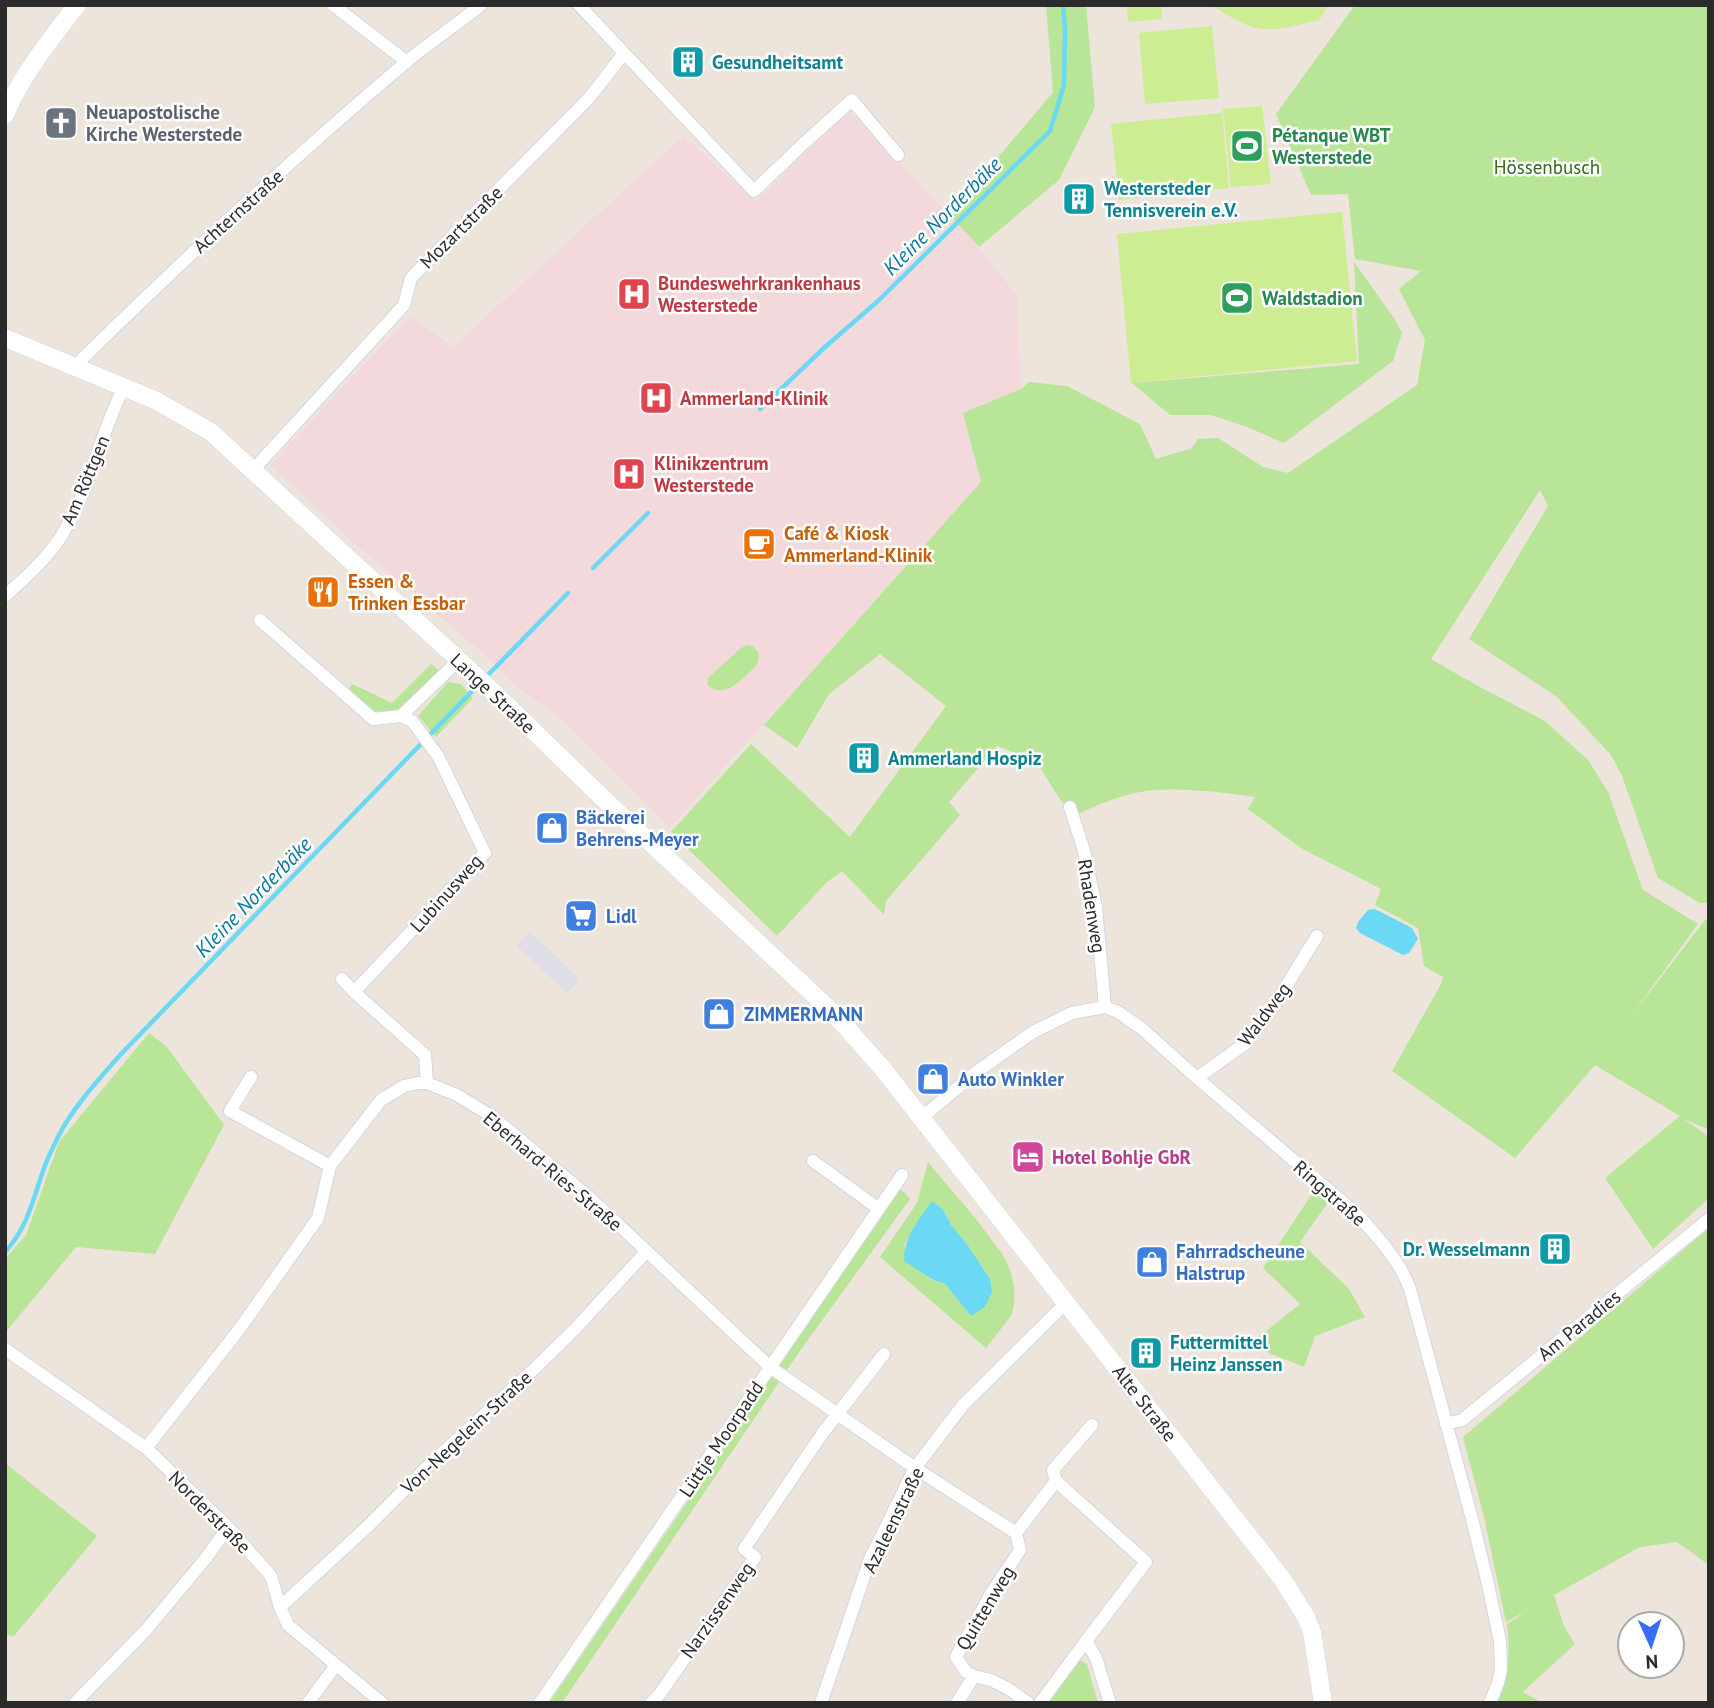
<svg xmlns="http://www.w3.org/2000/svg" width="1714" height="1708" font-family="'PT Sans',sans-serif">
	<rect width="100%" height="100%" fill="#ede4dc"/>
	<path fill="#dfdde5" d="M530,932L580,979L567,993L517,946Z"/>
	<path fill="#f4d9dc" d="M849,111L970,236L1017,296L1021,389L963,413L981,482L670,828L559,717L514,685L479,650L354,543L270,465L410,316L453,347L683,136L756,201Z"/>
	<path fill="#b8e597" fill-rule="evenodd" d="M1046,5H1086L1095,107L1059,180L979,247L950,215L1053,92Z
		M1355,5H1709V903H1700L1658,878L1622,776L1611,755L1556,696L1469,639L1548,506L1540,490L1431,659L1478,686L1545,721L1588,760L1608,792L1643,890L1698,924L1629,1019L1705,920H1709V1130L1684,1119L1709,1137V1198L1653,1249L1605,1178L1680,1116L1595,1065L1515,1158L1392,1071L1441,984L1443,977L1424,966L1418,928L1375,905L1381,889L1301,848L1248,809L1255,797C1219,792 1183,787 1146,791C1122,794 1100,804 1078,814L1061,801L1036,761L997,746L949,802L960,815L886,901L884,915L842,871L826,883L777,936L671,832L751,744L850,837L946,706L880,654L829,694L797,748L764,725L981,482L963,413L1021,389L1029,382L1067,386L1140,424L1156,459L1192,448L1198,439L1218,438L1263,467L1288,473L1417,385L1425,340L1399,289L1421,271L1355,259L1348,194L1311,195L1276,114Z
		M1354,262L1394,318L1402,333L1393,361L1284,443L1247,427L1211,415H1170L1132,383L1359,364Z
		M747,645L753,646L759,653L757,665C744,677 724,702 707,684L708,678L741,648Z
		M431,664L440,672L398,711L374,712L349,688L352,684L392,703Z
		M448,682L461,684L473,698L436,737L418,716Z
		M149,1033L167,1047L224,1125L155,1254L76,1247L5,1333V1259L26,1235L59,1142Z
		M928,1162C949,1188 972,1212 991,1239C995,1245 1001,1251 1004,1257C1014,1275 1018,1297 1011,1316L986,1348L880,1257L917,1203ZM932,1201L943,1209L951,1225L967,1244L990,1279L971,1316L945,1284L932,1279L921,1271L904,1246L913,1229Z
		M898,1188L905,1193L910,1199L802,1348L562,1703H549L686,1504Z
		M1316,1188L1329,1201L1300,1242L1349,1289L1365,1317L1315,1336L1304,1367L1249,1345L1300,1304L1263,1268Z
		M1709,1228V1565L1677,1542L1640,1547L1554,1595L1564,1626L1575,1644L1523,1692L1542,1703H1497C1510,1678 1510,1650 1507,1624L1530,1609L1506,1622L1484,1517L1463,1437Z
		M5,1463L97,1536L14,1636L5,1635Z
		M1078,1659L1087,1664L1098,1703H1049Z"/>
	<path fill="#cded92" d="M1127,5H1161L1162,19L1128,22Z
		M1211,5H1329L1319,20C1300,24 1281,31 1262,29C1245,27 1226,14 1211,5Z
		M1212,26L1219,98L1145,104L1139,33Z
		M1262,106L1271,184L1231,187L1223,109Z
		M1222,113L1229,188L1119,200L1111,124Z
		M1342,212L1357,361L1131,383L1117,234Z"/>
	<path fill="#6bd9f3" d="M1375,909L1412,928L1418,939L1409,953L1403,955L1360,933L1356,928L1358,922L1368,910Z
		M932,1201L943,1209L951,1225L967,1244L990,1279L992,1292L985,1307L971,1316L945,1284L932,1279L904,1261C904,1236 918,1221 932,1201Z"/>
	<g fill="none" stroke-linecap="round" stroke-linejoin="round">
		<path stroke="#6bd9f3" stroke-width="4.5" d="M760,409L825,347L878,301L1050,131L1064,85L1065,30L1063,5
			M593,568L648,513
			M486,677L568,593
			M5,1252C27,1228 32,1203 42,1174C46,1161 53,1147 59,1135C74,1106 101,1077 122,1053L480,683"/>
		<defs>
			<path id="street" d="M333,5L407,62
				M579,5L754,191L803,144L852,100L898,155
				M77,368L82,359C186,257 293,158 405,63C429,43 456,25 481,5
				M253,470L404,305L411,278L590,97L624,53
				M5,596C24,579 43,562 58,541C89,495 99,436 124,387
				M260,620L373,719L401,716L459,660
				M401,716L412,721L438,756L485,853L354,992L425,1055L427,1083
				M1070,807L1084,851L1096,907L1105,1007
				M342,979L354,992
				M251,1077L230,1111L330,1166
				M1197,1078L1246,1043L1277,1001L1317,936
				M921,1118L978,1071L1033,1032L1072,1013L1105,1007L1118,1012L1141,1028L1197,1078L1357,1214C1377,1236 1400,1261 1410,1289L1472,1519L1487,1580L1500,1641L1501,1669L1498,1683L1490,1703
				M813,1161L879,1209
				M5,1349L146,1448L228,1527L271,1576L280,1607L288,1625L382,1703
				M1446,1424L1462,1420L1709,1219
				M146,1448L238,1331L318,1218L330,1166L381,1100L404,1086L418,1083H427L457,1095L493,1117L589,1197L770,1367L915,1468L1016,1533L1056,1481L1146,1562L1086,1641L1096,1658L1110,1703
				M1056,1481L1053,1470L1092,1425
				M1016,1533L1020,1550L992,1592L956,1657L966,1672L974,1676L991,1680L1009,1689L1028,1703
				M280,1607L367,1527L429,1465L531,1372L574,1330L646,1252
				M75,1703L146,1630L206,1558L228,1527
				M308,1703L336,1665
				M540,1703L902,1175
				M651,1703L659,1695L755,1557L744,1549L822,1434L884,1354
				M821,1703L870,1559L915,1468L963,1405L1066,1303
				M957,1703L974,1676
				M1040,1703L1086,1641"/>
			<path id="secondary" d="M5,115C20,77 52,37 77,5
				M5,338L155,400L211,432L487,686L612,807L811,992L837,1017L883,1069L1283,1580L1306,1617L1312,1632L1323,1703"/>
		</defs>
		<use href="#street" stroke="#d1d6e4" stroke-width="14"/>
		<use href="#secondary" stroke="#d1d6e4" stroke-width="19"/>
		<use href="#street" stroke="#fff" stroke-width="12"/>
		<use href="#secondary" stroke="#fff" stroke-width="18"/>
	</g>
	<defs>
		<symbol id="building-square" viewBox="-11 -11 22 22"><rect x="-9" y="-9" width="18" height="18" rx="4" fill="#0f9aa8" stroke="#fff"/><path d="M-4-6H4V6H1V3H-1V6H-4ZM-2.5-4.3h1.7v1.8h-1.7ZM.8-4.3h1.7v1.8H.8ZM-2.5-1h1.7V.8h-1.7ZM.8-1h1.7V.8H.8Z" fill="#fff"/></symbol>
		<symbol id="church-square" viewBox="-11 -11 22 22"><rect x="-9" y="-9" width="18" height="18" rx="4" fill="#6b7280" stroke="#fff"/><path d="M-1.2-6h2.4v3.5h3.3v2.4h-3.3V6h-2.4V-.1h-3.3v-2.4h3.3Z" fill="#fff"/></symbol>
		<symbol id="stadium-square" viewBox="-11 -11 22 22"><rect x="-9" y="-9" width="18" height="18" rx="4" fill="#2e9e5b" stroke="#fff"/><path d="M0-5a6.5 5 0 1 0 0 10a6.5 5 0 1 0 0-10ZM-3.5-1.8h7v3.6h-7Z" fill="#fff"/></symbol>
		<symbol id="hospital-square" viewBox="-11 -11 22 22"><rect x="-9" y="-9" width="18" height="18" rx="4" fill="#e0444e" stroke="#fff"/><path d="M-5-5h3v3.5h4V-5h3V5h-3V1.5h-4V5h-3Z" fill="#fff"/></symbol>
		<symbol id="cafe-square" viewBox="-11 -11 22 22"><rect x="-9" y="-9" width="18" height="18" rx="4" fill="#e8710a" stroke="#fff"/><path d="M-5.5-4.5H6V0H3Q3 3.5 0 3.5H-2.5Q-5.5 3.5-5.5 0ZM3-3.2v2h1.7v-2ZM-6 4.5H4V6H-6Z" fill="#fff"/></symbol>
		<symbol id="restaurant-square" viewBox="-11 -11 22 22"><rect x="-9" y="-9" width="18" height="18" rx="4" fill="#e8710a" stroke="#fff"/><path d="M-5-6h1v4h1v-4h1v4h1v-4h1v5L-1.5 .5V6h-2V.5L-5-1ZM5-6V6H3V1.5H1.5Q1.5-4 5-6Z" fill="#fff"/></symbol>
		<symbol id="shop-square" viewBox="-11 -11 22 22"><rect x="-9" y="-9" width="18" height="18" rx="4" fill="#3f7fe0" stroke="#fff"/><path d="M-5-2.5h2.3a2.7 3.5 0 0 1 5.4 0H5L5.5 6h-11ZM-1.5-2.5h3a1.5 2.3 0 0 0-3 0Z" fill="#fff"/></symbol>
		<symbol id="supermarket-square" viewBox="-11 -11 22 22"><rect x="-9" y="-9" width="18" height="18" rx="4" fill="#3f7fe0" stroke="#fff"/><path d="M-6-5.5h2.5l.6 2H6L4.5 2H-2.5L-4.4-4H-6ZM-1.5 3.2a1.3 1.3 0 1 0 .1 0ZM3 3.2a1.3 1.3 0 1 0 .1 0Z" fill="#fff"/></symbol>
		<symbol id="hotel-square" viewBox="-11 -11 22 22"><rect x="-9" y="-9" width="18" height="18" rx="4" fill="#d1479c" stroke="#fff"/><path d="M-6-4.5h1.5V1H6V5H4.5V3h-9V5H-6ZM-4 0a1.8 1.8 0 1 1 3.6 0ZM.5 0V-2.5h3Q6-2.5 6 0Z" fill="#fff"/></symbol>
	</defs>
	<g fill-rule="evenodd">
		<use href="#building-square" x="669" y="43" width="38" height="38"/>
		<use href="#church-square" x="42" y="104" width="38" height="38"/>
		<use href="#stadium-square" x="1228" y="127" width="38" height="38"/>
		<use href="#building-square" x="1060" y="180" width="38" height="38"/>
		<use href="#hospital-square" x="615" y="275" width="38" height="38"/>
		<use href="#stadium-square" x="1218" y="279" width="38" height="38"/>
		<use href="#hospital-square" x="637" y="379" width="38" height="38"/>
		<use href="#hospital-square" x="610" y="455" width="38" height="38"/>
		<use href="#cafe-square" x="740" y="525" width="38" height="38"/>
		<use href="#restaurant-square" x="304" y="573" width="38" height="38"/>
		<use href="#building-square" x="845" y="739" width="38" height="38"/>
		<use href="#shop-square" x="533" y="809" width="38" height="38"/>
		<use href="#supermarket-square" x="562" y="897" width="38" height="38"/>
		<use href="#shop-square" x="700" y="995" width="38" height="38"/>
		<use href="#shop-square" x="914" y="1060" width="38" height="38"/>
		<use href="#hotel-square" x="1009" y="1138" width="38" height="38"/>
		<use href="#building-square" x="1536" y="1230" width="38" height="38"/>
		<use href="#shop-square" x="1133" y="1243" width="38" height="38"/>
		<use href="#building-square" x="1127" y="1334" width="38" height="38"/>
	</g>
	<g text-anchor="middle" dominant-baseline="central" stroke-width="5" stroke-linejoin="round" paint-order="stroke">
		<g font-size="19" font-weight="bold" fill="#0d838f" stroke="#fff" text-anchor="start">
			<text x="712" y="62">Gesundheitsamt</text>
			<text x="1104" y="188">Westersteder<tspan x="1104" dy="22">Tennisverein e.V.</tspan></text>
			<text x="888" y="758">Ammerland Hospiz</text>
			<text x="1530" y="1249" text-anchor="end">Dr. Wesselmann</text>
			<text x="1170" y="1342">Futtermittel<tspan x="1170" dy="22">Heinz Janssen</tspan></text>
		</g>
		<g font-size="19" font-weight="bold" fill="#5b616d" stroke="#fff" text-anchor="start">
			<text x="86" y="112">Neuapostolische<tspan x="86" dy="22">Kirche Westerstede</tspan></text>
		</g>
		<g font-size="19" font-weight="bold" fill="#27864d" stroke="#fff" text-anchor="start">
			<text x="1272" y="135">Pétanque WBT<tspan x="1272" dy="22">Westerstede</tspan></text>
			<text x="1262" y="298">Waldstadion</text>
		</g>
		<g font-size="19" fill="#2f6a18" stroke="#fff">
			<text x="1547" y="167">Hössenbusch</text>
		</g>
		<g font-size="19" fill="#2b2b2b" stroke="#fff">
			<text transform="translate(238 211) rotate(-42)">Achternstraße</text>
			<text transform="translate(461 227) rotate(-45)">Mozartstraße</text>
			<text transform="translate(85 480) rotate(-67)">Am Röttgen</text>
			<text transform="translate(493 693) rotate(43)">Lange Straße</text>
			<text transform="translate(446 893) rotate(-48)">Lubinusweg</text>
			<text transform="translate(1092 906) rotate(81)">Rhadenweg</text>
			<text transform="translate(1264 1014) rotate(-53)">Waldweg</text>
			<text transform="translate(553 1171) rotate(40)">Eberhard-Ries-Straße</text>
			<text transform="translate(1330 1193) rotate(41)">Ringstraße</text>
			<text transform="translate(1579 1325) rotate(-39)">Am Paradies</text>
			<text transform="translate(1145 1403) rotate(52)">Alte Straße</text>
			<text transform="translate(466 1432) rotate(-43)">Von-Negelein-Straße</text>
			<text transform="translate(721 1439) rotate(-56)">Lüttje Moorpadd</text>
			<text transform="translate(210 1512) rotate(45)">Norderstraße</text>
			<text transform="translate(893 1520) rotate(-64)">Azaleenstraße</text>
			<text transform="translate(985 1608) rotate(-59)">Quittenweg</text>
			<text transform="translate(717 1610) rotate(-55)">Narzissenweg</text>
		</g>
		<g font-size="19" font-weight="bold" fill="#be3a42" stroke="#fff" text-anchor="start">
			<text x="658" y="283">Bundeswehrkrankenhaus<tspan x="658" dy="22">Westerstede</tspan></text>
			<text x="680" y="398">Ammerland-Klinik</text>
			<text x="654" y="463">Klinikzentrum<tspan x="654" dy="22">Westerstede</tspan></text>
		</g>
		<g font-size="19" font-weight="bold" fill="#c56008" stroke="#fff" text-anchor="start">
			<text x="784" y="533">Café &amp; Kiosk<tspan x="784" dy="22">Ammerland-Klinik</tspan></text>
			<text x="348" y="581">Essen &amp;<tspan x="348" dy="22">Trinken Essbar</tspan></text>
		</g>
		<g font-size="19" font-weight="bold" fill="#366cbe" stroke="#fff" text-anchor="start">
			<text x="576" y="817">Bäckerei<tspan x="576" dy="22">Behrens-Meyer</tspan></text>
			<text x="606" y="916">Lidl</text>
			<text x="744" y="1014">ZIMMERMANN</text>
			<text x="958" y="1079">Auto Winkler</text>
			<text x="1176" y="1251">Fahrradscheune<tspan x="1176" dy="22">Halstrup</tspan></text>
		</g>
		<g font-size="19" font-weight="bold" fill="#b23c85" stroke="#fff" text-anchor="start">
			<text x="1052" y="1157">Hotel Bohlje GbR</text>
		</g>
		<g font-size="21" font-style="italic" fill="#0978a0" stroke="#fff">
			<text transform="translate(942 216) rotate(-45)">Kleine Norderbäke</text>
			<text transform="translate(253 897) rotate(-46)">Kleine Norderbäke</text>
		</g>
	</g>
	<rect width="1714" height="1708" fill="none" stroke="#2b2b2b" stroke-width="14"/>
	<g transform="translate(1651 1645) rotate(177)"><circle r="33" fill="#ffffff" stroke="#aaaaaa" stroke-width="2"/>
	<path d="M0-5L12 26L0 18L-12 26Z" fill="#376cff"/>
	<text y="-10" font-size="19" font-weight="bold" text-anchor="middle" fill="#2b2b2b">N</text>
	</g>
</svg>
